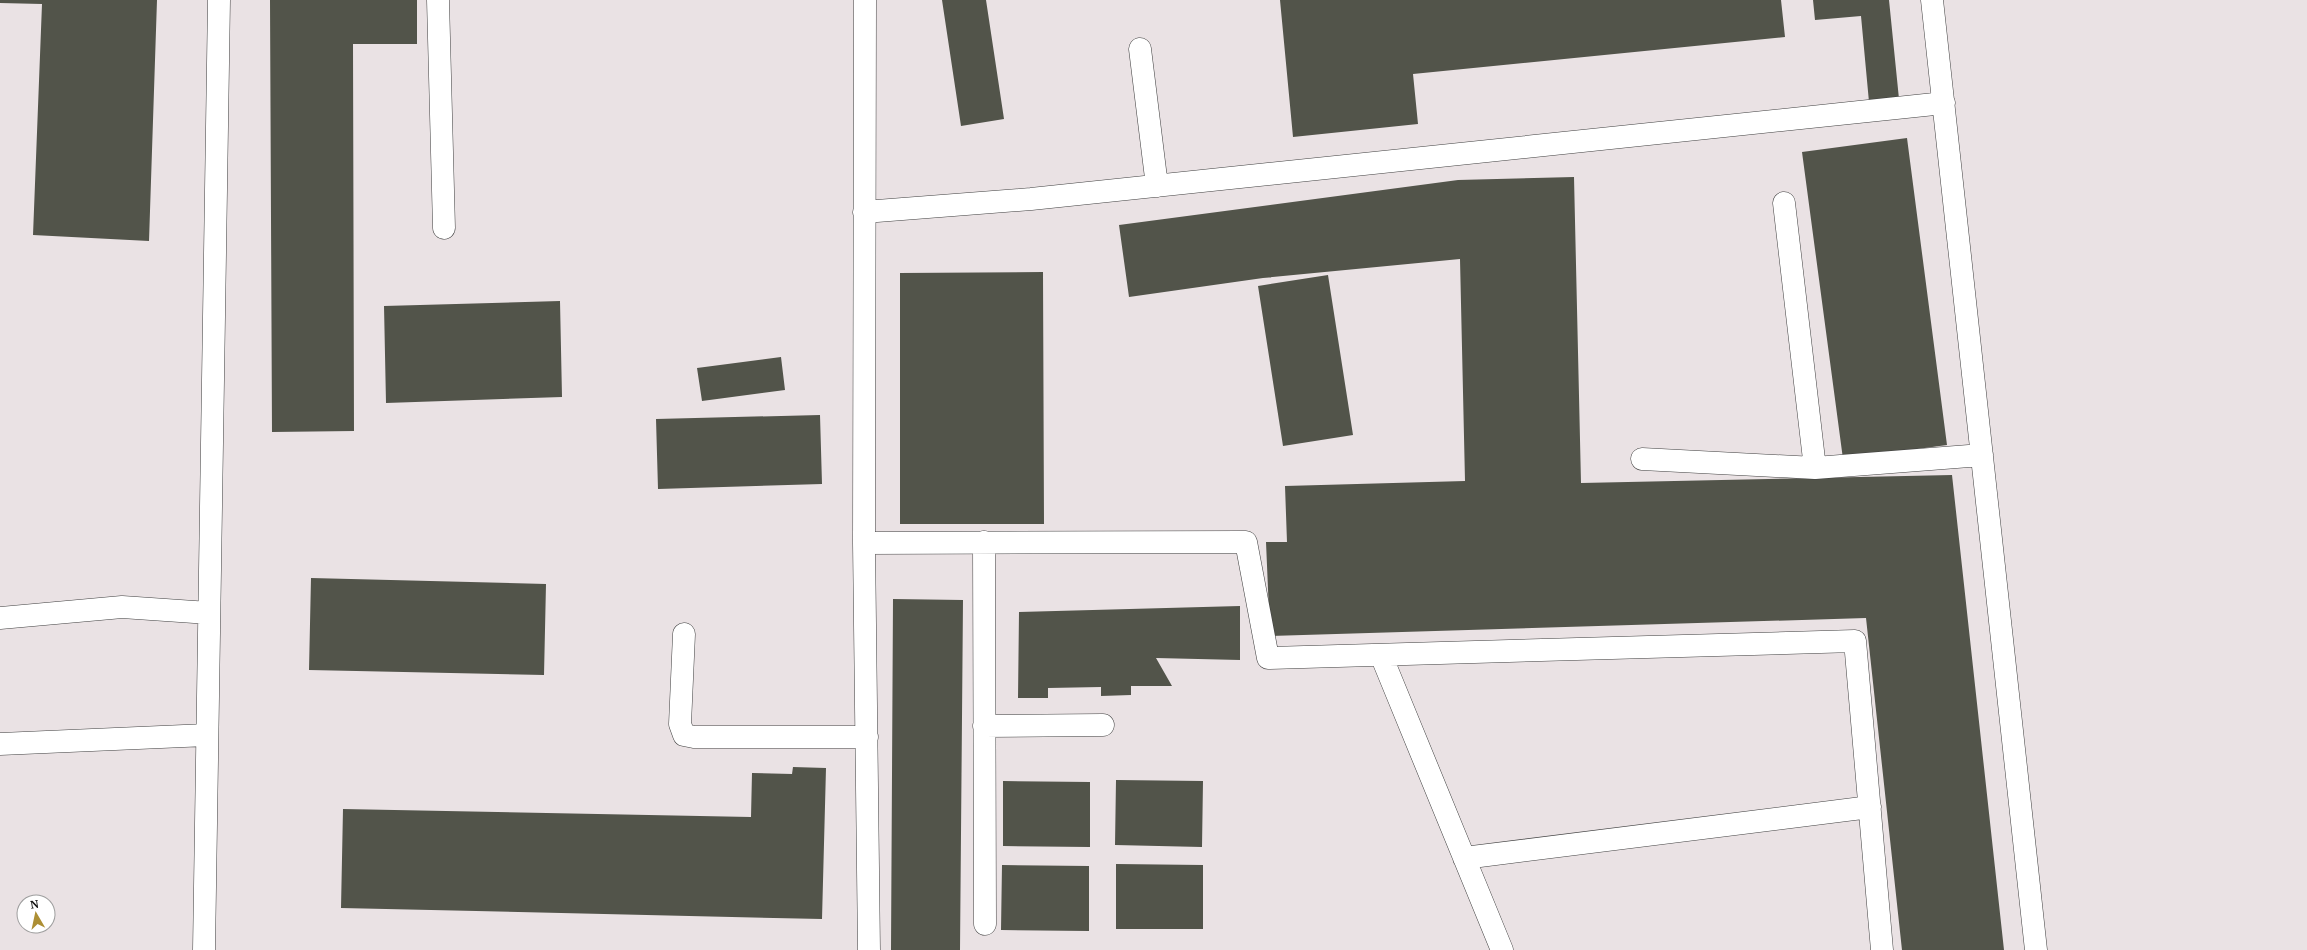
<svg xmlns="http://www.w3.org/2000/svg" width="2307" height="950" font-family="'PT Serif',serif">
	<rect width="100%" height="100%" fill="#f4fdee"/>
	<path fill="#eae2e4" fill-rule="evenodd" d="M0,0H2307V950H0ZM24,902H48V926H24Z"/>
	<path fill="#52544a" d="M0,0H157L149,241L33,235L42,4L0,3Z
		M270,0H417V44H353L354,431L272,432Z
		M942,0H986L1004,119L961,126Z
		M1280,0H1781L1785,37L1413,74L1418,124L1293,137Z
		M1813,0H1889L1899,99L1869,102L1861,16L1815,20Z
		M1907,138L1947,445L1843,459L1802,152Z
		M1574,177L1581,483L1952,475L2004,950H1902L1866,618L1270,636L1266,542H1287L1285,486L1465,481L1460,259L1263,278L1129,297L1119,225L1458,180Z
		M1043,272L1044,524H900V273Z
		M1328,275L1353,435L1283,446L1258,286Z
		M560,301L562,397L386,403L384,306Z
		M781,357L785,390L702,401L697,368Z
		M820,415L822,484L658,489L656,419Z
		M311,578L546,584L544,675L309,670Z
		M893,599L963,600L960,950H891Z
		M1240,606V660L1156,658L1172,686H1131V695L1101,696V687L1048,688V698H1018L1019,612Z
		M793,767L826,768L822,919L341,908L343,809L751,817L752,773L792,774Z
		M1116,780L1203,781L1202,847L1115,845Z
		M1003,781L1090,782V847L1003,846Z
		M1116,864L1203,865V929H1116Z
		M1002,865L1089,866V931L1001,930Z"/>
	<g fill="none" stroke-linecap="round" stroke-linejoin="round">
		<defs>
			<path id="minor" d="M438,0L444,228
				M865,0L864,543L869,950
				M1932,0L2036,950
				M1140,49L1157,186
				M1784,203L1815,468
				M864,212L1031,199L1944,103
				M1642,459L1815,468L1982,455
				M984,542L985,924
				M864,543L1246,542L1268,658L1855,641L1882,950
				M0,618L122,607L209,613
				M684,634L680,724L684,735L694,737H867
				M1381,655L1502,950
				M984,726L1103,725
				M0,744L207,735
				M1464,858L1870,807
				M204,950L219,0"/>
		</defs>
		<use href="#minor" stroke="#404040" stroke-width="23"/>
		<use href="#minor" stroke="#fff" stroke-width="22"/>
	</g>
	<g transform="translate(36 914) rotate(351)"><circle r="19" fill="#ffffff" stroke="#9e9e9e"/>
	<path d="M0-3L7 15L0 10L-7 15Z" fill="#ad8f34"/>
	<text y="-6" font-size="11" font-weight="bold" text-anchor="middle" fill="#0d0d0d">N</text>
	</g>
</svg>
